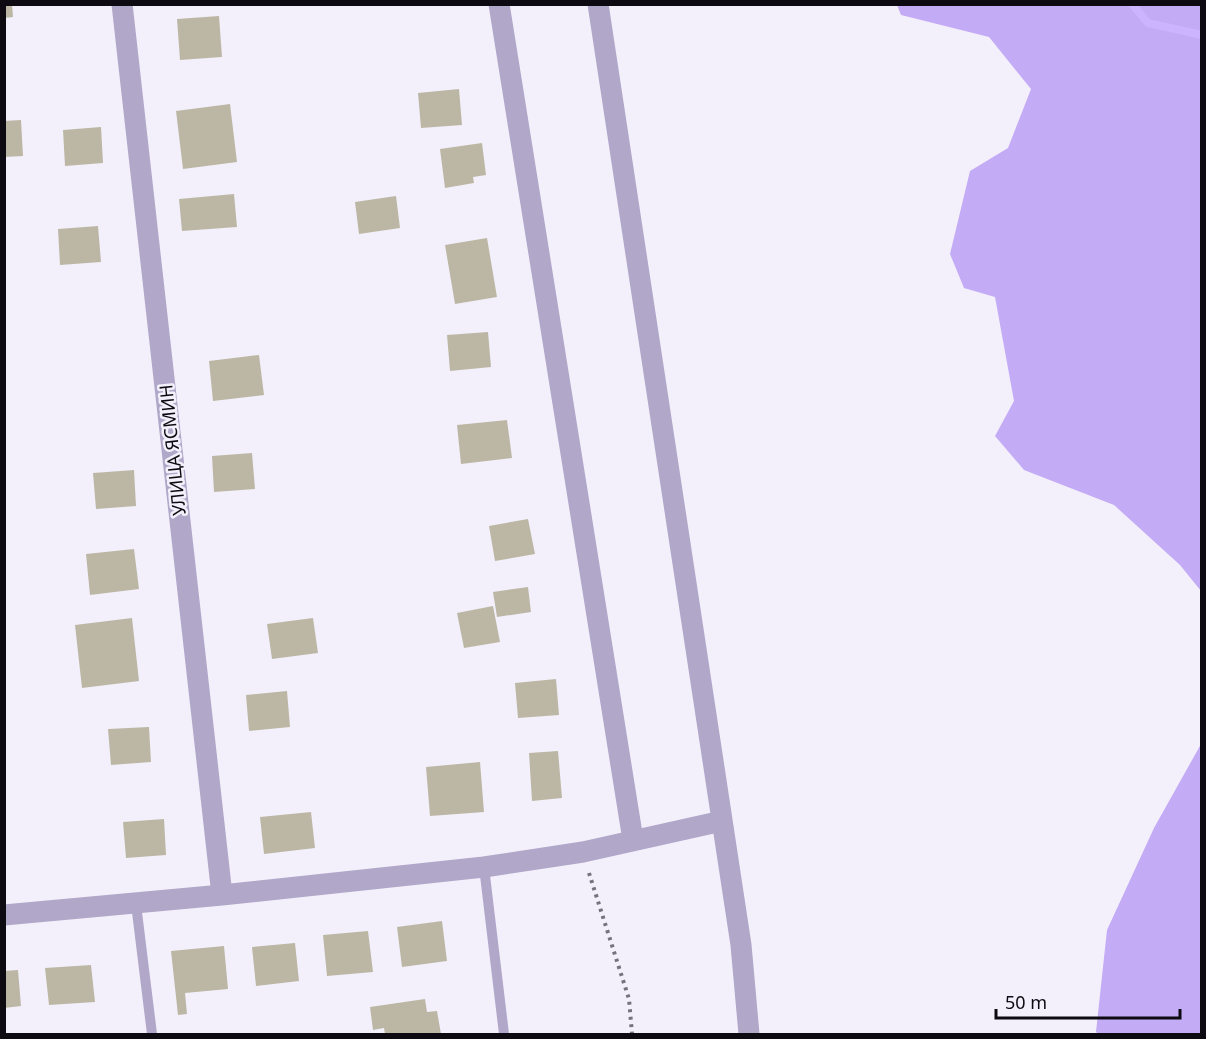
<svg xmlns="http://www.w3.org/2000/svg" width="1206" height="1039" font-family="'Noto Sans',sans-serif">
	<rect width="100%" height="100%" fill="#f3f0fc"/>
	<path fill="#c3abf5" d="M897,5H1201V591L1180,565L1114,505L1024,470L995,436L1014,401L995,297L964,288L950,254L970,171L1008,148L1031,89L989,37L901,15Z
		M1201,744V1034H1098L1096,1032L1107,930L1154,828Z"/>
	<g fill="none" stroke-linecap="round" stroke-linejoin="round">
		<path stroke="#ccb4ff" stroke-width="8" d="M1132,4L1148,23L1202,35"/>
	</g>
	<path fill="#bcb7a4" d="M4,4H12L13,17L4,18Z
		M219,16L222,57L180,60L177,19Z
		M459,89L462,125L421,128L418,93Z
		M230,104L237,162L183,169L176,111Z
		M21,120L23,156L4,157V121Z
		M101,127L103,163L65,166L63,130Z
		M482,143L486,175L473,177L474,183L445,188L440,149Z
		M234,194L237,227L182,231L179,199Z
		M396,196L400,228L359,234L355,202Z
		M98,226L101,262L60,265L58,229Z
		M487,238L497,297L455,304L445,245Z
		M488,332L491,367L450,371L447,335Z
		M259,355L264,395L213,401L209,361Z
		M507,420L512,458L461,464L457,425Z
		M252,453L255,489L214,492L212,456Z
		M134,470L136,506L96,509L93,473Z
		M528,519L535,554L495,561L489,526Z
		M134,549L139,589L90,595L86,554Z
		M528,587L531,612L497,617L493,592Z
		M493,606L500,642L464,648L457,613Z
		M132,618L139,681L82,688L75,625Z
		M313,618L318,653L272,659L267,624Z
		M556,679L559,715L518,718L515,683Z
		M287,691L290,727L249,731L246,695Z
		M149,727L151,762L111,765L108,729Z
		M558,751L562,798L532,801L529,753Z
		M480,762L484,812L430,816L426,767Z
		M311,812L315,848L264,854L260,817Z
		M164,819L166,855L126,858L123,822Z
		M442,921L447,961L402,967L397,927Z
		M368,931L373,972L327,976L323,935Z
		M295,943L299,981L256,986L252,947Z
		M224,946L228,989L185,993L187,1014L178,1015L171,951Z
		M91,965L95,1002L49,1005L45,968Z
		M18,970L21,1006L4,1008V971Z
		M425,999L427,1012L437,1011L441,1034H385L384,1028L373,1030L370,1007Z"/>
	<g fill="none" stroke-linecap="round" stroke-linejoin="round">
		<path stroke="#76737c" stroke-width="4" stroke-dasharray="3 4.5" stroke-linecap="butt" d="M589,873L629,999L632,1034"/>
		<path stroke="#b1a7c8" stroke-width="10" d="M484,867L504,1034
			M136,904L152,1034"/>
		<path stroke="#b1a7c8" stroke-width="21" d="M122,4L222,895
			M499,4L633,840
			M598,4L741,945L749,1034
			M4,915L222,895L484,867L583,852L722,821"/>
	</g>
	<g text-anchor="middle" dominant-baseline="central" stroke-width="5" stroke-linejoin="round" paint-order="stroke">
		<g font-size="18" fill="#0d0b11" stroke="#f3f0fc">
			<text transform="translate(172 450) rotate(-96)">УЛИЦА ЯСМИН</text>
		</g>
	</g>
	<rect width="1206" height="1039" fill="none" stroke="#0d0b11" stroke-width="12"/>
	<path d="M996 1009v9h184v-9" fill="none" stroke="#0d0b11" stroke-width="3"/>
	<text x="1005" y="1009" font-size="18" fill="#0d0b11" stroke="#f3f0fc" stroke-width="4.5" paint-order="stroke">50 m</text>
</svg>
